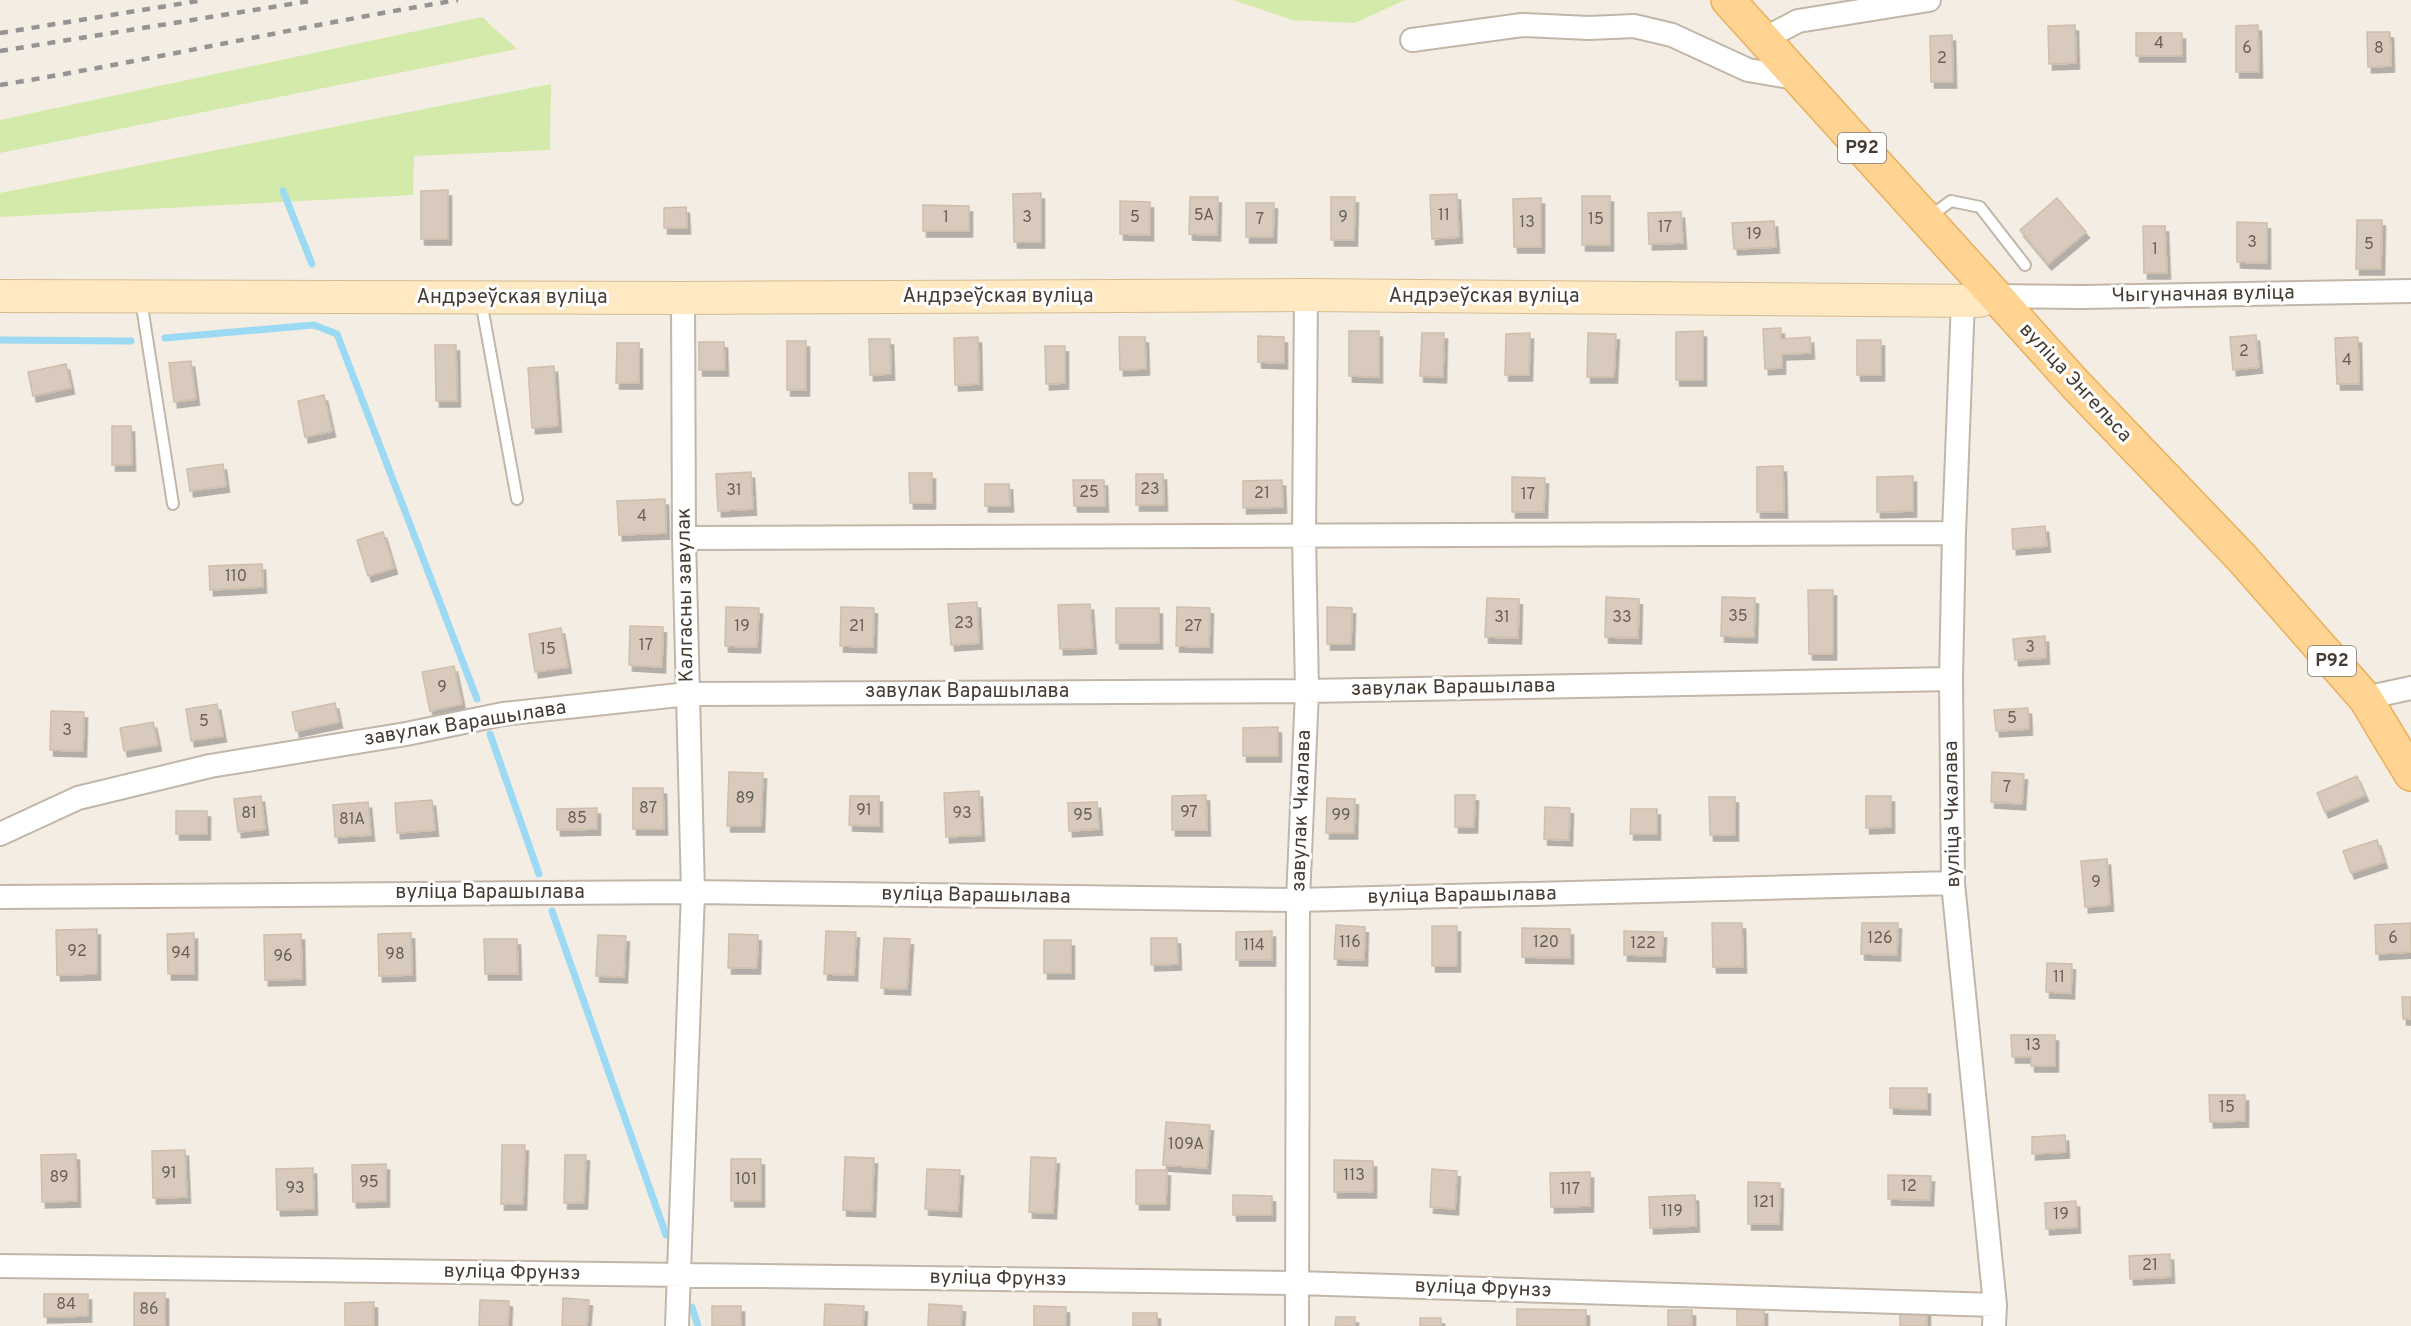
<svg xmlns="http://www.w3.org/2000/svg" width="2411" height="1326" font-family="Overpass,sans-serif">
	<defs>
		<filter id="shadow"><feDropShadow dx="3.5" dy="6" stdDeviation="0" flood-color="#0004"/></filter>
	</defs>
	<rect width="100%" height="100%" fill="#f3ede4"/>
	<path fill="#d4eaaa" d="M1233,0H1405L1355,23L1292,20Z
		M482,17L517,49L0,153V120Z
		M551,84L550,150L414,156L413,195L0,217V193Z"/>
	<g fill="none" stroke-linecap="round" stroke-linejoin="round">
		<path stroke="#9cdaf4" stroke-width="7" d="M283,191L312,264
			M165,338L314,325L337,334L477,699
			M0,340L131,341
			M490,734L539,874
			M552,911L666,1235
			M692,1307L698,1326"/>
	</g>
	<path fill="#d8cabc" stroke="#d0beab" stroke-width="1.5" filter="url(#shadow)" d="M2075,25L2076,63L2049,64L2048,26Z
		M2258,25L2259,72H2236V26Z
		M2367,32H2390L2391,66L2368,67Z
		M2136,33H2182V56H2136Z
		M1952,35L1953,82H1931L1930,36Z
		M448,190V239H421V191Z
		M1041,193V242H1014L1013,194Z
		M1457,194L1459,237L1432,239L1430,195Z
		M1582,196H1610V245H1582Z
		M1190,197H1218L1217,235L1189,234Z
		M1331,197H1355L1354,240H1331Z
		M1541,198V247H1514L1513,199Z
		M2057,198L2086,232L2048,264L2020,230Z
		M1120,201L1150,202V235L1120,234Z
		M1246,203H1274L1273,237H1246Z
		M923,205L969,206V231H923Z
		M686,207L687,228H664V208Z
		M1681,212L1683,243L1649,244L1648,213Z
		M2357,220H2382L2381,269H2356Z
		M1774,221L1776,247L1734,249L1732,223Z
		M2237,222L2267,223V263L2237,262Z
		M2143,226H2165L2167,273H2144Z
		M1781,328V339L1810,337L1811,353L1782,354V368L1765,369L1763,329Z
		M1349,331H1379V377L1349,376Z
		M1703,331V380H1676V332Z
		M1422,333H1444L1443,377L1420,376Z
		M1530,333L1529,375H1505L1506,334Z
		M1588,333L1616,334L1614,377H1587Z
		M2256,335L2259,367L2233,370L2230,337Z
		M1258,336L1284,337V363L1258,362Z
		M978,337L979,384L955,385L954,338Z
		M1119,337H1145L1146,369L1120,370Z
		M2358,337L2359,384H2337L2335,338Z
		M869,339H890L891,374L870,375Z
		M1857,340H1881V375H1857Z
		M787,341H806V390H787Z
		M699,342H724L725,370H699Z
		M617,343H639V383H616Z
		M435,345H456L457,401H436Z
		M1045,346H1065V383L1046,384Z
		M191,361L196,399L174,402L169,363Z
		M66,364L71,388L33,396L28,372Z
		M554,366L558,426L532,428L528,368Z
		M324,395L332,431L305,437L298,401Z
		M112,426H131L132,465H112Z
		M223,464L226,486L190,491L187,469Z
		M1783,466L1784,512H1757V467Z
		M751,472L753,509L718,511L716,474Z
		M909,473H932V503H910Z
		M1136,474H1163L1164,505H1136Z
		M1913,476V511L1877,512V477Z
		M1512,477L1545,478L1544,512H1512Z
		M1073,480H1104L1105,506H1074Z
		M1282,480L1283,507L1243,508V481Z
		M985,484H1009L1010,506H985Z
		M665,499L666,533L619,535L617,501Z
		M2045,526L2047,546L2013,549L2012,529Z
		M383,532L394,568L368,576L357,540Z
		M262,564L263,587L210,590L209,566Z
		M1808,590H1833V654H1809Z
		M1606,597L1639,599L1638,638L1605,637Z
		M1722,597L1755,598L1754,637L1721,636Z
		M1487,598L1519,599L1518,638L1485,637Z
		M977,602L979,643L951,645L948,604Z
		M1090,604L1093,648L1060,649L1058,605Z
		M726,607L759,608L757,647L725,646Z
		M841,607L874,608L873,647L840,646Z
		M1177,607L1210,608L1209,647L1176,646Z
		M1327,607L1352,608L1351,644H1327Z
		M1116,608H1159V643H1116Z
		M630,626L663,627L662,667L629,665Z
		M561,628L568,667L535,672L529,634Z
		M2045,636L2046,658L2015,660L2013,639Z
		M454,666L462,704L430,711L422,672Z
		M335,703L339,722L296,731L292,712Z
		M217,704L223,736L191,741L186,709Z
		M2028,708L2029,729L1996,731L1994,710Z
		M51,711L84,712L83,751L50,750Z
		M153,722L158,745L124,751L120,728Z
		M1278,727V756H1243V728Z
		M729,772L763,773L761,826H727Z
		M1992,772L2024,774L2022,804L1991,802Z
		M2357,776L2365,795L2325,812L2317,793Z
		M633,788H663L664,829H633Z
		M979,791L981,835L946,837L944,793Z
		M1206,795L1207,830H1172V796Z
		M1455,795H1475L1474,827H1455Z
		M261,796L265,829L238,832L234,799Z
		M850,796H879V826L849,825Z
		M1866,796H1891V827L1866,828Z
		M1709,797H1735V835H1710Z
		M1327,798L1355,799L1354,833H1326Z
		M432,800L435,830L397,833L395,803Z
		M368,802L371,835L335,837L333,805Z
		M1097,802L1099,829L1069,831L1068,803Z
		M1545,807L1570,808L1569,840L1544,839Z
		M597,808V829L557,830V809Z
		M1631,809H1657V834H1630Z
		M176,811H207V834H176Z
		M2377,840L2384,862L2351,873L2343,851Z
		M2107,859L2110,905L2085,907L2081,861Z
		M1712,923H1742L1743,967H1713Z
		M1862,923H1898L1897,955L1861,954Z
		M2411,923V952L2376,954L2375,925Z
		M1336,925L1365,927L1364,960L1334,959Z
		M1432,926H1457V966H1432Z
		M1522,928L1570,929V958L1522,957Z
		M97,929V974L57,975L56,930Z
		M826,931L856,932L854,975L824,974Z
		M1272,931V960H1236V932Z
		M1624,931L1663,932L1662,956L1624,955Z
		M194,933V974H168L167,934Z
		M411,933L412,975L379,976L378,934Z
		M301,934L302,979L265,980L264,935Z
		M729,934L758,935L757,968H728Z
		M598,935L626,936L624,977L596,976Z
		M884,938L910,939L907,989L881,988Z
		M1151,938H1177L1178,964L1151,965Z
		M484,939H517L518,974H485Z
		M1044,940H1071V973H1044Z
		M2047,963L2072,964L2071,993L2046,992Z
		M2402,997H2411V1019H2403Z
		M2011,1035H2055V1066H2031V1057H2012Z
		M1890,1088H1927V1109L1890,1108Z
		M2209,1095H2245V1121L2210,1122Z
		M1166,1122L1210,1125L1207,1168L1163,1165Z
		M2065,1135L2066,1152L2032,1154V1137Z
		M502,1145H525L523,1204H501Z
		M185,1150L187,1197L153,1198L152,1151Z
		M76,1154L77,1201L42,1202L41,1155Z
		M565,1155H586L584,1203H564Z
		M845,1157L874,1158L872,1211L843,1210Z
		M1031,1157L1056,1158L1053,1213L1029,1212Z
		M731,1159H761V1201H731Z
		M1334,1160L1373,1161V1192H1334Z
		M386,1164V1201L353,1202L352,1165Z
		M313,1168L314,1209L277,1210L276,1169Z
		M927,1169L960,1170L958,1211L925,1209Z
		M1432,1169L1457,1171L1455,1209L1430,1207Z
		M1136,1170H1167L1166,1204H1136Z
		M1590,1172V1206L1551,1207L1550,1173Z
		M1888,1175L1931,1176L1930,1200L1888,1199Z
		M1748,1182L1780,1183L1779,1224H1748Z
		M1233,1195L1272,1196V1215H1233Z
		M1695,1195L1696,1226L1650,1228L1649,1197Z
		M2076,1201L2077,1227L2046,1229L2045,1203Z
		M2170,1254L2171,1277L2130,1279L2129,1256Z
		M134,1293H165V1326H134Z
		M44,1294H88V1316L44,1317Z
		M563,1298L589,1300L587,1326H562Z
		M480,1300L509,1301L508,1326H479Z
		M374,1302V1326H345V1303Z
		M825,1304L864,1306L863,1326H824Z
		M929,1304L962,1306L961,1326H928Z
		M712,1306H741V1326H712Z
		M1034,1306L1066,1307V1326H1034Z
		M1900,1307L1927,1308V1326H1900Z
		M1737,1308H1764V1326H1737Z
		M1517,1309L1586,1310V1326H1517Z
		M1668,1310H1692V1326H1668Z
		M1133,1313H1157V1326H1133Z
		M1336,1317H1355V1326H1335Z
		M1420,1318H1441V1326H1420Z"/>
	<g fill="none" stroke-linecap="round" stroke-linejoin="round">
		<defs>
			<path id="service" d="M1929,217L1951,201L1980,207L2025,265
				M141,300L173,504
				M481,301L517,499"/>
			<path id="minor" d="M1764,39L1798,21L1929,0
				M1412,40L1522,25L1589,28L1634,26L1672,35L1748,70L1784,76L1794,72
				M1996,296L2082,297L2411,291
				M1963,300L1954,533L1951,679L1953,883L1995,1305L1994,1326
				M684,538L1954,533
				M2365,698L2411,688
				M0,834L78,798L210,766L406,734L503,714L688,694L1307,691L1951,679
				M0,897L693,892L1298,900L1953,883
				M0,1266L1297,1283L1995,1305
				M677,1326L693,892L684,538L683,298
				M1297,1326L1298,900L1307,691L1304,537L1306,295"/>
			<path id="secondary" d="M0,296L683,298L1306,295L1979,301L1996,296"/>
			<path id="primary" d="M1728,0L2077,386L2241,557L2365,698L2411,774"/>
		</defs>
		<use href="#service" stroke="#c2b6a9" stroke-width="14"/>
		<use href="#minor" stroke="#c2b6a9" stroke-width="26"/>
		<use href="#secondary" stroke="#d5bc90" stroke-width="34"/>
		<use href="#primary" stroke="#eaaf5b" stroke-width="36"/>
		<use href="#service" stroke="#fff" stroke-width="10"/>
		<use href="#minor" stroke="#fff" stroke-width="22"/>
		<use href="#secondary" stroke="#ffe9c2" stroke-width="32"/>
		<use href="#primary" stroke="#ffd391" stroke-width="33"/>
		<path stroke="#949494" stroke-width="4.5" stroke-dasharray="8 8" stroke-linecap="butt" d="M0,33L204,0
			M0,51L316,0
			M0,85C153,60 305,25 458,0"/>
	</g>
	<g text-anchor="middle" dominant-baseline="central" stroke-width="6" stroke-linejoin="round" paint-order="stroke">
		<g font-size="16" fill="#6a6055">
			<text x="2159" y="44">4</text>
			<text x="2247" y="49">6</text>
			<text x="2379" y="49">8</text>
			<text x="1942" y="59">2</text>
			<text x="1204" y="216">5А</text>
			<text x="1444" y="216">11</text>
			<text x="946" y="218">1</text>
			<text x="1027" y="218">3</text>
			<text x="1135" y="218">5</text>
			<text x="1343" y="218">9</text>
			<text x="1260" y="220">7</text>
			<text x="1596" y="220">15</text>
			<text x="1527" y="223">13</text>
			<text x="1665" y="228">17</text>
			<text x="1754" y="235">19</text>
			<text x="2252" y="243">3</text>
			<text x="2369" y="245">5</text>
			<text x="2155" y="250">1</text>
			<text x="2244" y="352">2</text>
			<text x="2347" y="361">4</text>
			<text x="1150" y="490">23</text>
			<text x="734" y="491">31</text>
			<text x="1089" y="493">25</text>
			<text x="1262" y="494">21</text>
			<text x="1528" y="495">17</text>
			<text x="642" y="517">4</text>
			<text x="236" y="577">110</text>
			<text x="1738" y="617">35</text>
			<text x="1502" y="618">31</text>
			<text x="1622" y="618">33</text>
			<text x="964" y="624">23</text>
			<text x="742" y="627">19</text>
			<text x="857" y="627">21</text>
			<text x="1193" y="627">27</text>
			<text x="646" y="646">17</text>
			<text x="2030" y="648">3</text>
			<text x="548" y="650">15</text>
			<text x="442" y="688">9</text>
			<text x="2012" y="719">5</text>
			<text x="204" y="722">5</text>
			<text x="67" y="731">3</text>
			<text x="2007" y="788">7</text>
			<text x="745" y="799">89</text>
			<text x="648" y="809">87</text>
			<text x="864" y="811">91</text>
			<text x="1189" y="813">97</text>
			<text x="249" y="814">81</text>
			<text x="962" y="814">93</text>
			<text x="1083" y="816">95</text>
			<text x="1341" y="816">99</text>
			<text x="577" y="819">85</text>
			<text x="352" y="820">81А</text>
			<text x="2096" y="883">9</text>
			<text x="1880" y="939">126</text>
			<text x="2393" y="939">6</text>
			<text x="1350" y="943">116</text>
			<text x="1546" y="943">120</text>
			<text x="1643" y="944">122</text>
			<text x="1254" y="946">114</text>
			<text x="77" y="952">92</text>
			<text x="181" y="954">94</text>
			<text x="395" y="955">98</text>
			<text x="283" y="957">96</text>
			<text x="2059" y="978">11</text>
			<text x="2033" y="1046">13</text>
			<text x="2227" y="1108">15</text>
			<text x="1186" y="1145">109А</text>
			<text x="169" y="1174">91</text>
			<text x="1354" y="1176">113</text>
			<text x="59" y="1178">89</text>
			<text x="746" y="1180">101</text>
			<text x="369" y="1183">95</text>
			<text x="1909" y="1187">12</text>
			<text x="295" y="1189">93</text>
			<text x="1570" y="1190">117</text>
			<text x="1764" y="1203">121</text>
			<text x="1672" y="1212">119</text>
			<text x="2061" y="1215">19</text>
			<text x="2150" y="1266">21</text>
			<text x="66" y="1305">84</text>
			<text x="149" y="1310">86</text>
		</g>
		<g fill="#fff" stroke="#7d7670" stroke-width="1.5">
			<rect x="1838" y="133" width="48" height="30" rx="4.5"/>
			<rect x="2308" y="646" width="48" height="30" rx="4.5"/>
		</g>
		<g font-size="18" font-weight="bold" fill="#453c33">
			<text x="1862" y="148">Р92</text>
			<text x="2332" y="661">Р92</text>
		</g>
		<g font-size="20" fill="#453c33" stroke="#fff">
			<text transform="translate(2203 295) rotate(-1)">Чыгуначная вуліца</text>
			<text x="998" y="297">Андрэеўская вуліца</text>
			<text x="1484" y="297">Андрэеўская вуліца</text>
			<text x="512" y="298">Андрэеўская вуліца</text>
			<text transform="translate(2075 383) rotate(47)">вуліца Энгельса</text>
			<text transform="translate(686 595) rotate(-91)">Калгасны завулак</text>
			<text transform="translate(1453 688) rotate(-1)">завулак Варашылава</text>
			<text x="967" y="692">завулак Варашылава</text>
			<text transform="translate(465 724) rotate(-9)">завулак Варашылава</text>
			<text transform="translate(1302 811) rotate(-88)">завулак Чкалава</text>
			<text transform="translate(1953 814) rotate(-91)">вуліца Чкалава</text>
			<text x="490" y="893">вуліца Варашылава</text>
			<text transform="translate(976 896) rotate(1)">вуліца Варашылава</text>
			<text transform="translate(1462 896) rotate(-1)">вуліца Варашылава</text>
			<text transform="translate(512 1273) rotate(1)">вуліца Фрунзэ</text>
			<text transform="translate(998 1279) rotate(1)">вуліца Фрунзэ</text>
			<text transform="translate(1483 1289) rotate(2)">вуліца Фрунзэ</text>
		</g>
	</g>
</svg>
